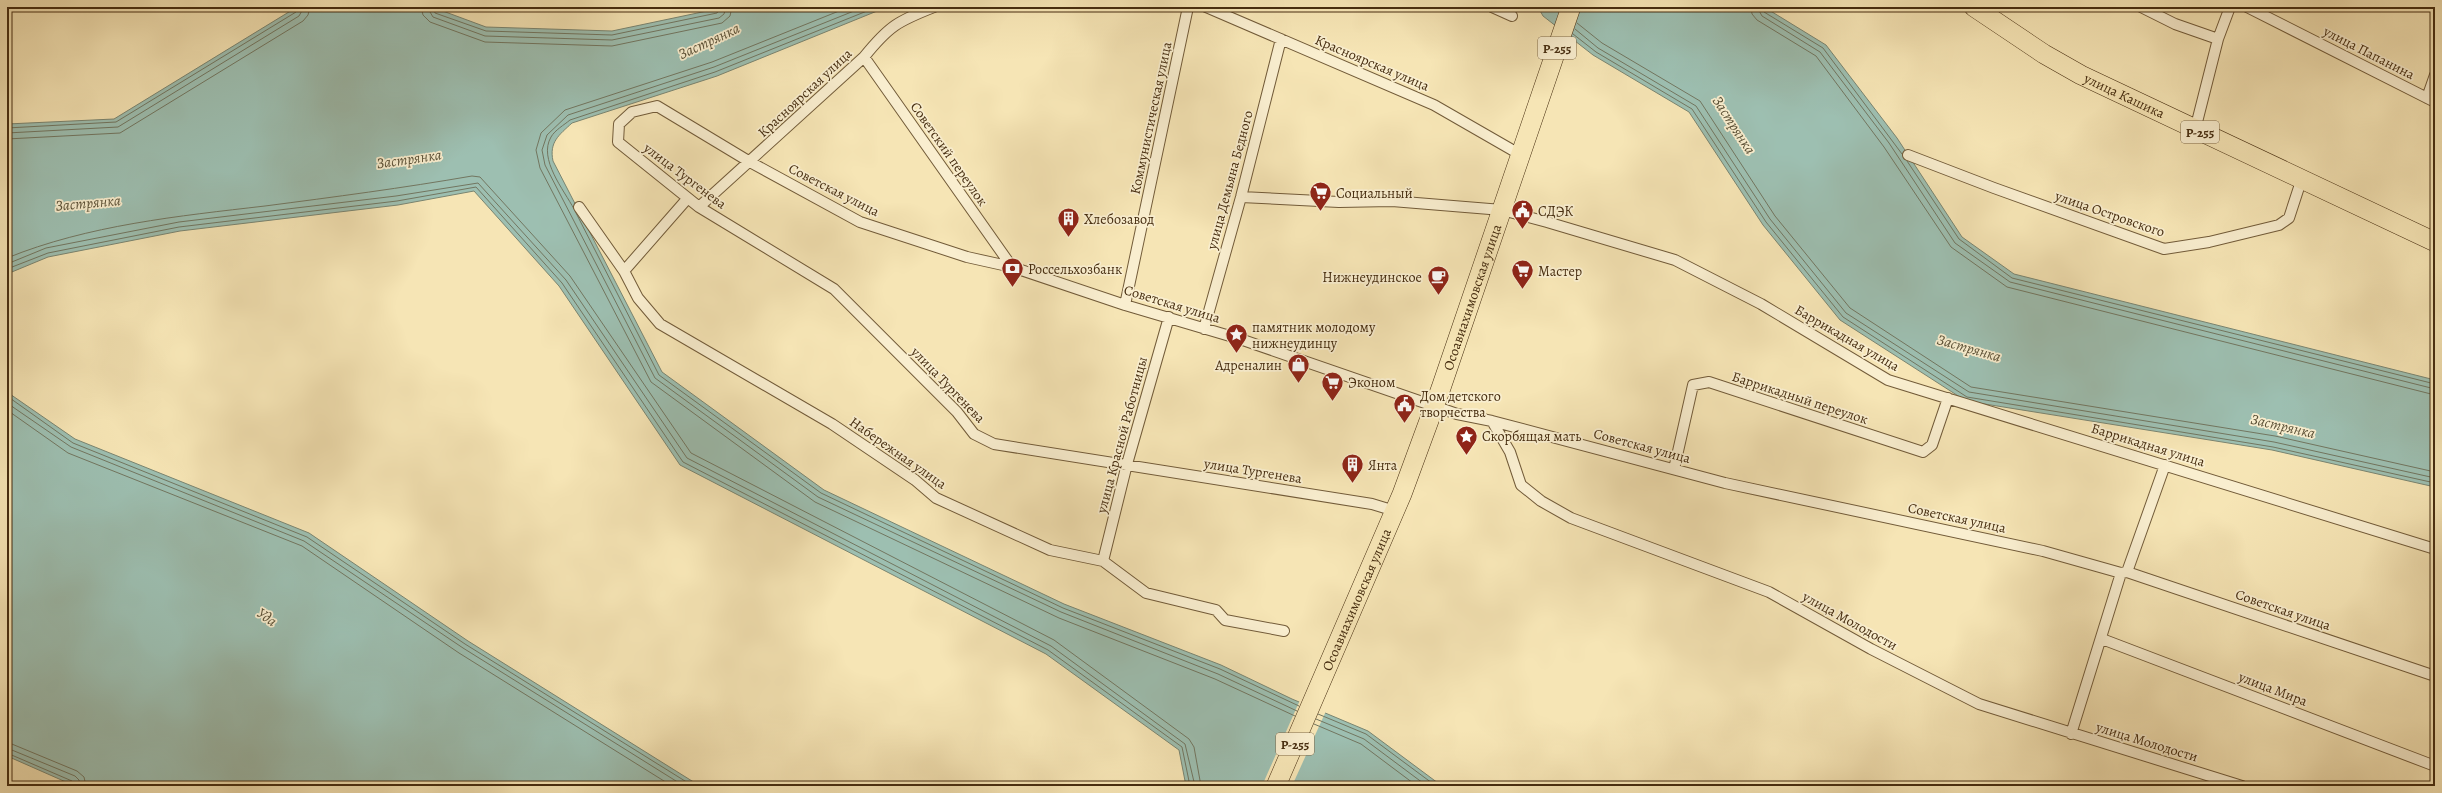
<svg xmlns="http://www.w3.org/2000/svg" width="2442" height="793" font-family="Alegreya,serif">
	<rect width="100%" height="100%" fill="#f6e5b5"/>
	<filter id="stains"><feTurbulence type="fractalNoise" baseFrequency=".005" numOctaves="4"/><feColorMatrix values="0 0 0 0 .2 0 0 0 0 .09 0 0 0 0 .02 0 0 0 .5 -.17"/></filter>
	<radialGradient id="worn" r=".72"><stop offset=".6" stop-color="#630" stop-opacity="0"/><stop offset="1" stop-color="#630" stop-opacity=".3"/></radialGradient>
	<path fill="#9dbfb1" stroke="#7a8571" d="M297,7H432L486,27L612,31L726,7H887L717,76L572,123C559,135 549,142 553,161L662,372L824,490L1064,604L1221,665L1292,699L1368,731L1442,786H1186L1179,750L1046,654L680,465L559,286L474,191L398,205L180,231L48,257L7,274V124L114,119Z
		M1538,7H1764L1826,45L1897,138L1962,237L2014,274L2435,380V487L2272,450L1966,401L1840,320L1763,225L1689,112L1593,55L1543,16Z
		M7,392L75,439L309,533L468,641L700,786H75L7,756Z"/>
	<path fill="#f6e5b5" d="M1300,700L1326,711L1292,786H1262Z"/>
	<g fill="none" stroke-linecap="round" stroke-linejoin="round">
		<path stroke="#727660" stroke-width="1" d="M421,7L423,15L430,22L485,42L612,46L722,23L730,16L732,7
			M427,7L433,17L485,36L612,40L719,18L724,14L726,7
			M433,7L435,13L486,31L612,35L717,13L721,7
			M849,7L712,62L565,110L541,133L536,150L540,168L651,382L815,502L1059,618L1215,679L1295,716
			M864,7L714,67L568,115L547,135L542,150L545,165L655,378L818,497L1061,612L1218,674L1297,711
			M1751,7L1752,14L1757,20L1816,56L1884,147L1951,247L2007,287L2435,395
			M1757,7L1762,16L1820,52L1889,143L1955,243L2010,282L2435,389
			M1762,7L1764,12L1823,48L1902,154
			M1577,23L1602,43L1700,101L1775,216L1850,308L1971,387L2275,436L2435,472
			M1575,29L1598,48L1696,106L1770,219L1846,313L1969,392L2274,442L2435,478
			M1573,34L1596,52L1692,109L1766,222L1843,317L1967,397L2273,447L2435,483
			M7,128L116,122L296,12L299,7
			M7,133L118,127L299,16L304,7
			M7,139L120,133L303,21L308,15L310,7
			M1907,161L1959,239L2012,278L2435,384
			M574,209C564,190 538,159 551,137C555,130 564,125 570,120L715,72L877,7
			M575,211L659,375L821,493L1063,608L1220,669L1299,706
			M7,258C88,225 179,216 265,206C334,197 403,188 472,176L480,177L570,276L691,453L1054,640L1189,739L1194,747L1201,786
			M7,264L46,248L179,222L396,196L478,183L566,280L687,458L1051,646L1185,744L1195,786
			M7,269L48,253L179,227L397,201L476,187L562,283L683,462L1048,650L1182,747L1190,786
			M7,396L73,443L307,537L465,644L693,786
			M7,403L71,447L304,541L463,648L684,786
			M7,410L68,453L302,546L459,653L672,786
			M1318,714L1366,734L1436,786
			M1316,719L1364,739L1427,786
			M1314,724L1361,744L1417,786
			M7,742L77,771L84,777L86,786
			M7,748L75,776L79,780L80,786
			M7,753L72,781L75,786"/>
		<defs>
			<path id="street" d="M1206,7L1434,105L1521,155
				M1492,7L1512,16
				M2141,7L2175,24L2218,39
				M2247,7L2435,102
				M864,57L1012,267
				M2427,98L2435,75
				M2195,130L2218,39L2230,7
				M1908,155L1994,188L2164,249L2209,242L2279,225L2289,218L2302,178
				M1241,197L1339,202L1392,201L1502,210L1547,222L1675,260L1761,304L1888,380L2435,549
				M579,207L624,271L638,298L660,324L832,424L915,480L936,498L1050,550L1103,561L1146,593L1216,610L1225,620L1284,631
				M699,207L864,57C889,26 898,21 934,7
				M624,271L687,199
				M1125,305L1188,7
				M1204,329L1241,197L1281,39
				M1492,421L1510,452L1521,485L1541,501L1571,518L1769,592L1871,649L1979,704L2242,786
				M1674,469L1693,385L1709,382L1923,452L1932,445L1948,398
				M1395,511L1372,504L994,444L974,434L957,412L834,289L699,207L618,142L619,124L632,112L657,106L750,162L860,222L967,257L1012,267L1125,305L1240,339L1457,414L1492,421L1725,483L2043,551L2121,573L2127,572L2435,676
				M1103,561L1127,464L1169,317
				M2127,572L2165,465
				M2102,639L2435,766
				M2071,734L2121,573"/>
			<g id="highway">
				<path id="s1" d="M1974,7L2044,54L2081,75L2435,242"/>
				<path id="s2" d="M1276,786L1402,494L1441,388L1571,7"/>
			</g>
		</defs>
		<use href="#street" stroke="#725b39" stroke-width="12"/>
		<use href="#highway" stroke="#462d10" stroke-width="20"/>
		<use href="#street" stroke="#f9eecf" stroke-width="10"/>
		<use href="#highway" stroke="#f6e5b5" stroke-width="19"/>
	</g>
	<defs>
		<symbol id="supermarket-pin" viewBox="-11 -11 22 30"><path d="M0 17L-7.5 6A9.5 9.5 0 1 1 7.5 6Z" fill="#8f2418" stroke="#f9eecf"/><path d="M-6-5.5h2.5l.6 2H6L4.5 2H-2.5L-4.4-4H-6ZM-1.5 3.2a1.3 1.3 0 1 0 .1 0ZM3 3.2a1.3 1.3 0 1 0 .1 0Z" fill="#fff"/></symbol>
		<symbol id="civic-pin" viewBox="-11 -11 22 30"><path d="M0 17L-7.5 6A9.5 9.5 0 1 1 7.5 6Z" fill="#8f2418" stroke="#f9eecf"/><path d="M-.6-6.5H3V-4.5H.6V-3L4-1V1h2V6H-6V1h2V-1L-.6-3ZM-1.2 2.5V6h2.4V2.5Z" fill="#fff"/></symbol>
		<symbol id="building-pin" viewBox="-11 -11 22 30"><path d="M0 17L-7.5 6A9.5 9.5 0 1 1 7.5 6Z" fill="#8f2418" stroke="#f9eecf"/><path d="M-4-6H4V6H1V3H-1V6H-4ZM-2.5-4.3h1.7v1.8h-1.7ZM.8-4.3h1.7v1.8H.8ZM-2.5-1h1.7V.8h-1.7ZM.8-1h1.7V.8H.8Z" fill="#fff"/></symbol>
		<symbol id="bank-pin" viewBox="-11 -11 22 30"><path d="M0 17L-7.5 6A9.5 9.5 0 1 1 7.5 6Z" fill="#8f2418" stroke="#f9eecf"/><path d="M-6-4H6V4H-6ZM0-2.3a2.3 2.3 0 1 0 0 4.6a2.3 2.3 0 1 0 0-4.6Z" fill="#fff"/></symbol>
		<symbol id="cafe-pin" viewBox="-11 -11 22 30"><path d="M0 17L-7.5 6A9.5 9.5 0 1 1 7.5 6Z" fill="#8f2418" stroke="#f9eecf"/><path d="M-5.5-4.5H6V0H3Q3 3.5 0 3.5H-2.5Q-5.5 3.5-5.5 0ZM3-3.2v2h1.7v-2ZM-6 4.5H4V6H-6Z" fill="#fff"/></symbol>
		<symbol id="sight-pin" viewBox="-11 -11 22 30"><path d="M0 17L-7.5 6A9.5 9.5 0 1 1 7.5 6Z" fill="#8f2418" stroke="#f9eecf"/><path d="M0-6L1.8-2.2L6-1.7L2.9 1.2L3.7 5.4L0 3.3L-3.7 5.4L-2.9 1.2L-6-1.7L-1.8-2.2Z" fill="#fff"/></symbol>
		<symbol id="shop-pin" viewBox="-11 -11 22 30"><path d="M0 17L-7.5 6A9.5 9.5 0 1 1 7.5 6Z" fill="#8f2418" stroke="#f9eecf"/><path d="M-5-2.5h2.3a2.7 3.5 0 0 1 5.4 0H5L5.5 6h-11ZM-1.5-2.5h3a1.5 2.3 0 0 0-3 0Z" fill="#fff"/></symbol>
	</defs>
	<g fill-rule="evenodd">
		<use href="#supermarket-pin" x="1308" y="180" width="25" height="34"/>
		<use href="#civic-pin" x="1510" y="198" width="25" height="34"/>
		<use href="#building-pin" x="1056" y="206" width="25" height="34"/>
		<use href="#bank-pin" x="1000" y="256" width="25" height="34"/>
		<use href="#supermarket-pin" x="1510" y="258" width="25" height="34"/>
		<use href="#cafe-pin" x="1426" y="264" width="25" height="34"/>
		<use href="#sight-pin" x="1224" y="322" width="25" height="34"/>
		<use href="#shop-pin" x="1286" y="352" width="25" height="34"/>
		<use href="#supermarket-pin" x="1320" y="370" width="25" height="34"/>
		<use href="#civic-pin" x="1392" y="392" width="25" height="34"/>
		<use href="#sight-pin" x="1454" y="424" width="25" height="34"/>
		<use href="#building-pin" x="1340" y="452" width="25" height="34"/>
	</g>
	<g text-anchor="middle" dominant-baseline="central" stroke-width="3.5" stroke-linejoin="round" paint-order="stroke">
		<g fill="#f9eecf" stroke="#7c6749" stroke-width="1">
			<rect x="1538" y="37" width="38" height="22" rx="3"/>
			<rect x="2181" y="121" width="38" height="22" rx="3"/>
			<rect x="1276" y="733" width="38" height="22" rx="3"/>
		</g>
		<g font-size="13" font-weight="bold" fill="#462d10">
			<text x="1557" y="48">Р-255</text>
			<text x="2200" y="132">Р-255</text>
			<text x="1295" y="744">Р-255</text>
		</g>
		<g font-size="14" fill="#462d10" stroke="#f9eecf">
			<text transform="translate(2369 53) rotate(27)">улица Папанина</text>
			<text transform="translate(1372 63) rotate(23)">Красноярская улица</text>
			<text transform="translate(805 93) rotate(-43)">Красноярская улица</text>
			<text stroke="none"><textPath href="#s1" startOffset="175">улица Кашика</textPath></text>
			<text transform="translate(1151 118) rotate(-78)">Коммунистическая улица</text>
			<text transform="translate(949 154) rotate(55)">Советский переулок</text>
			<text transform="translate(685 176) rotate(37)">улица Тургенева</text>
			<text transform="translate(1230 180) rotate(-75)">улица Демьяна Бедного</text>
			<text transform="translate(834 190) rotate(27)">Советская улица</text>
			<text transform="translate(2110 214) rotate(19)">улица Островского</text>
			<text stroke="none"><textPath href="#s2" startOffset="527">Осоавиахимовская улица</textPath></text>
			<text transform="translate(1172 304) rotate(17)">Советская улица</text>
			<text transform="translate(1847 338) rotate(30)">Баррикадная улица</text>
			<text transform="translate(948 385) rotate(46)">улица Тургенева</text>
			<text transform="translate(1800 398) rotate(18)">Баррикадный переулок</text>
			<text transform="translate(1122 435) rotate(-75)">улица Красной Работницы</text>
			<text transform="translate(2148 445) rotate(17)">Баррикадная улица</text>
			<text transform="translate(1642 446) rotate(15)">Советская улица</text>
			<text transform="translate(898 453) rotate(35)">Набережная улица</text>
			<text transform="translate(1253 471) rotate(9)">улица Тургенева</text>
			<text transform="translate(1957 518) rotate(12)">Советская улица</text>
			<text stroke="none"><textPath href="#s2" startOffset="203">Осоавиахимовская улица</textPath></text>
			<text transform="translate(2283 610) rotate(19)">Советская улица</text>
			<text transform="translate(1850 621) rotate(29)">улица Молодости</text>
			<text transform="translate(2273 689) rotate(21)">улица Мира</text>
			<text transform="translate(2147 742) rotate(17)">улица Молодости</text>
		</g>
		<g font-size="14" fill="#462d10" stroke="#f9eecf" text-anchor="start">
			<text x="1336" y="193">Социальный</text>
			<text x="1538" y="211">СДЭК</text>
			<text x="1084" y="219">Хлебозавод</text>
			<text x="1028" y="269">Россельхозбанк</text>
			<text x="1538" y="271">Мастер</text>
			<text x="1422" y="277" text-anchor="end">Нижнеудинское</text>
			<text x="1252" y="327">памятник молодому<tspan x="1252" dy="16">нижнеудинцу</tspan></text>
			<text x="1282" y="365" text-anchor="end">Адреналин</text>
			<text x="1348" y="382">Эконом</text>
			<text x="1420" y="396">Дом детского<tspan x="1420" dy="16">творчества</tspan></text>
			<text x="1482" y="436">Скорбящая мать</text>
			<text x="1368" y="465">Янта</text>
		</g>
		<g font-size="15" font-style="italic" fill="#5c5238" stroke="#f9eecf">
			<text transform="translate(709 41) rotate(-25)">Застрянка</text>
			<text transform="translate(1734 125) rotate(57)">Застрянка</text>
			<text transform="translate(409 159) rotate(-8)">Застрянка</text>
			<text transform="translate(88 203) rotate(-5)">Застрянка</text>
			<text transform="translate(1969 348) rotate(16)">Застрянка</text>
			<text transform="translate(2283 426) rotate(13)">Застрянка</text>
			<text transform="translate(267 617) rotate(35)">Уда</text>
		</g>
	</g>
	<rect width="2442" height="793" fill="none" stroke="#f6e5b5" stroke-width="24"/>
	<rect x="8" y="8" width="2426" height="777" fill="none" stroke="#462d10" stroke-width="2"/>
	<rect x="12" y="12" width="2418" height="769" fill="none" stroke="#462d10"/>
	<rect width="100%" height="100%" filter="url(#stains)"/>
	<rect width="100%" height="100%" fill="url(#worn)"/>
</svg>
